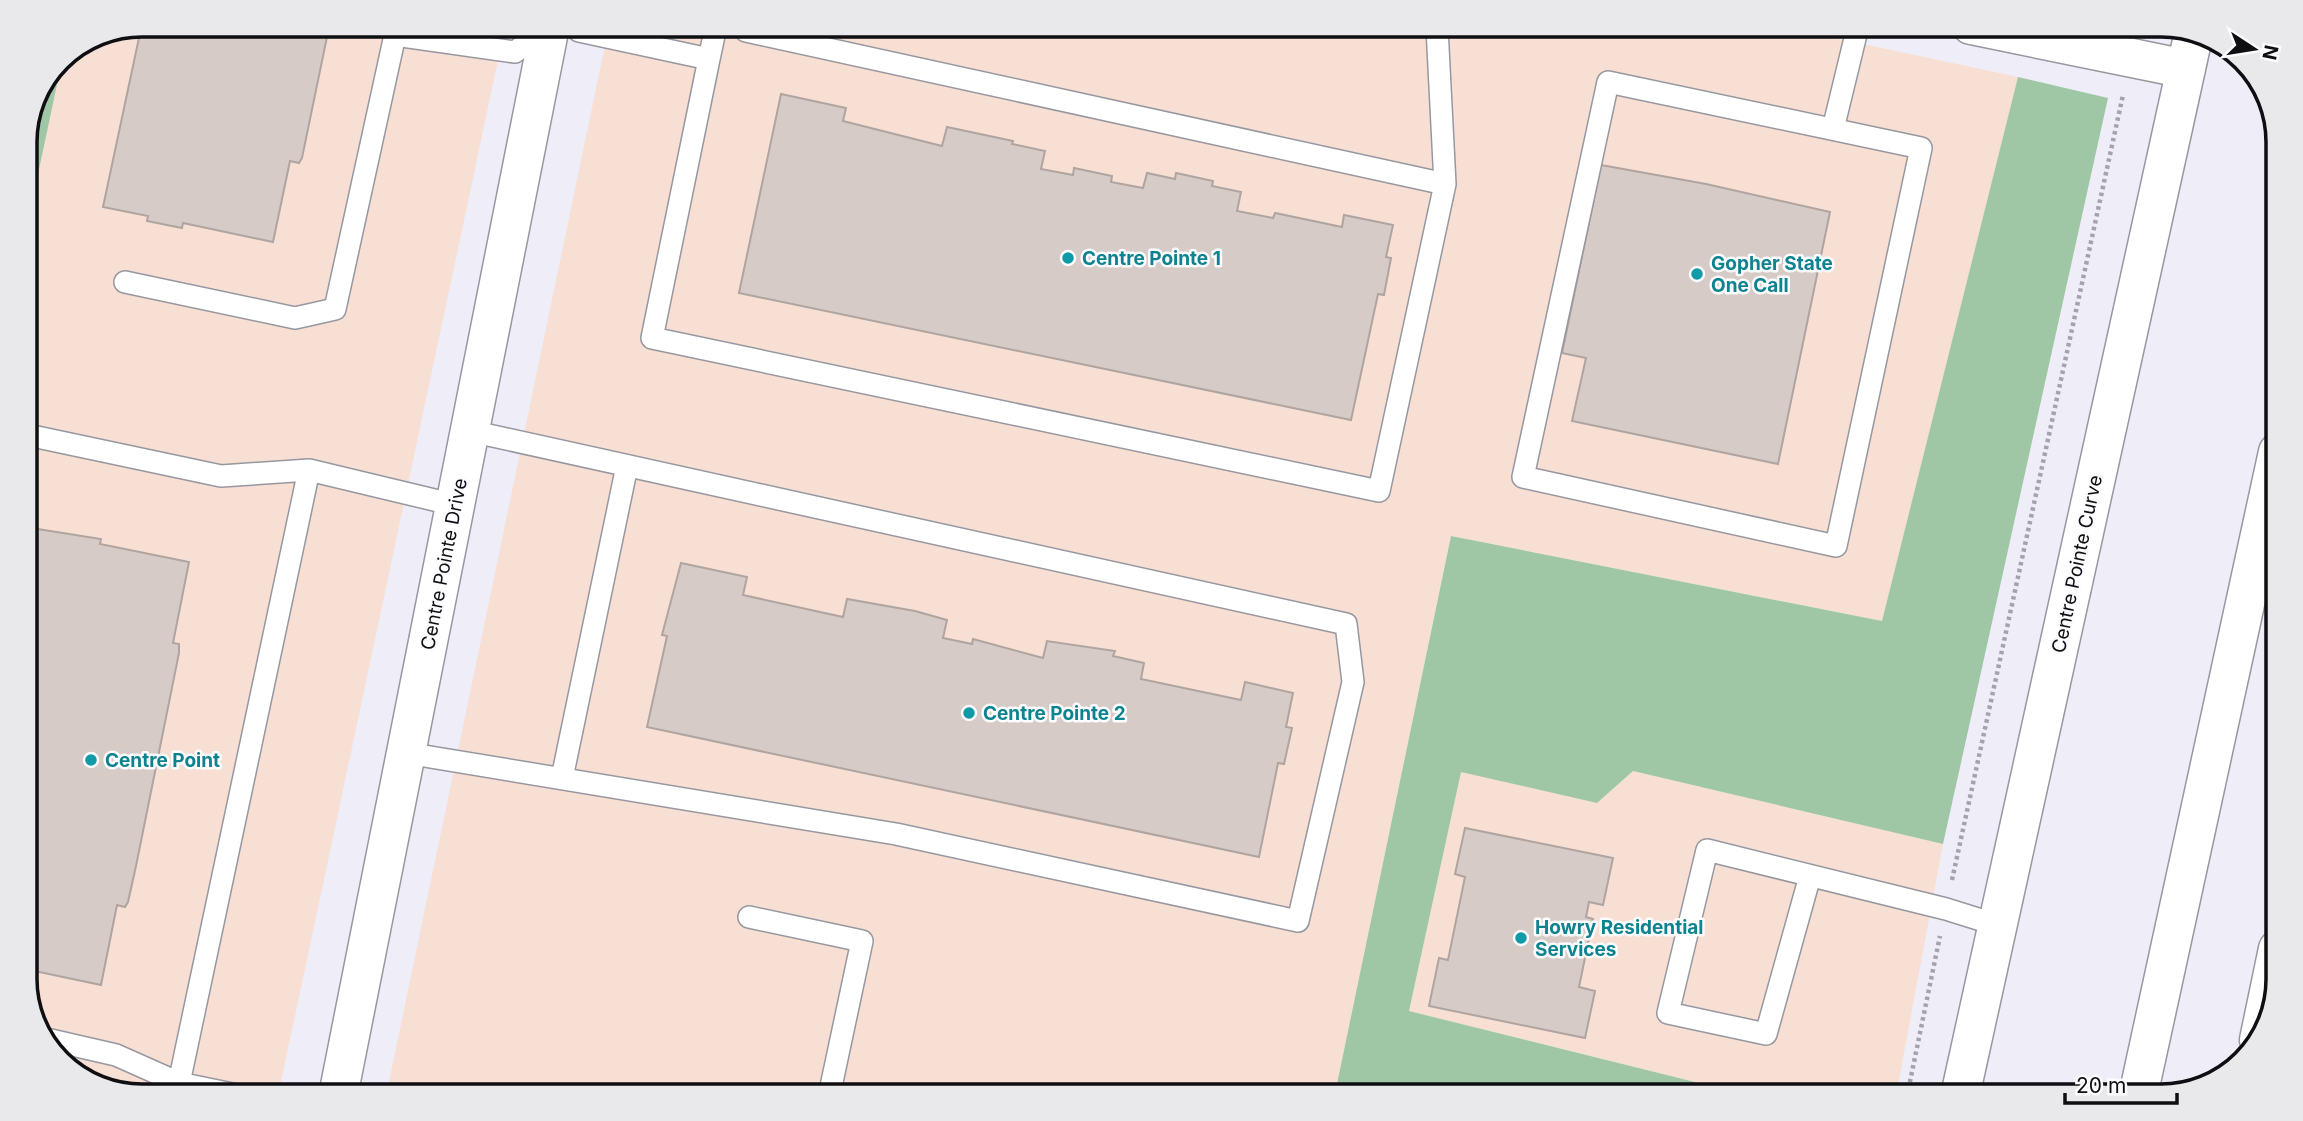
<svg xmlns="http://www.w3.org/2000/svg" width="2303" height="1121" font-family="Inter,sans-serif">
	<rect width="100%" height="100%" fill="#eeedf8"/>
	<path fill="#f7dfd4" d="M1778,26L2018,77L1882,621L1451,536L1337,1084L1394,1096H386L608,31Z
		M504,32L278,1096H142L90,1085L44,1045L25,988V236L63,56L97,33Z
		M1461,771L1597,803L1633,771L1943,844L1896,1096H1751L1409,1011Z"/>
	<path fill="#9fc7a5" d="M63,56L25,236V134Z
		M2018,77L2108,98L1943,844L1633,771L1597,803L1461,772L1409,1011L1751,1096H1394L1337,1084L1451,536L1882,621Z"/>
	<path fill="#d7cbc7" stroke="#afa4a0" stroke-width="2" d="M328,32L302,158L299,163L290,161L273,242L183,223L182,228L147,221L148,216L103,207L140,33Z
		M781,94L846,108L843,121L942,146L947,127L1013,141L1012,144L1045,151L1041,169L1073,175L1074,168L1112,176L1111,182L1143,188L1147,173L1175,179L1176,173L1213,181L1212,186L1241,192L1237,211L1273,218L1275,213L1342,227L1344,215L1393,225L1386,257L1391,258L1384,295L1378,294L1351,420L739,293Z
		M1601,165L1706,184L1830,212L1778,464L1572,421L1586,358L1562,353Z
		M25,527L101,539L100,544L189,562L173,643L179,644V653L136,866L128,902L125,907L117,905L101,985L25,969Z
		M681,563L747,577L743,595L843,617L847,599L915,611L947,620L943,638L972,644L973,639L1043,658L1047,641L1115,651L1113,656L1144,663L1141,679L1241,700L1245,682L1293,693L1286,727L1292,728L1284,764L1278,763L1259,857L647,727L667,636L662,635Z
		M1465,828L1613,858L1603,905L1589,902L1586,917L1593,919L1579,987L1595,991L1585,1038L1429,1006L1439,958L1448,960L1465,877L1455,874Z"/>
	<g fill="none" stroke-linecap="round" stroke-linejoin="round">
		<defs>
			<path id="service" d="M579,31L709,59L652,338L1379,491L1445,184L1437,28
				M746,31L1445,184
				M709,59L715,31
				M1608,82L1921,148L1836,546L1523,477Z
				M1833,129L1858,26
				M125,282L295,318L335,309L395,35L515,52L542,31
				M37,437L221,476L309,470
				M406,753L896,834L1298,921L1353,682L1346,624L470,431
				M562,778L627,466
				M1810,876L1766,1034L1668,1013L1707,850L1946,909L1997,925
				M749,917L862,941L829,1096
				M42,1038L116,1055L179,1083
				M242,1096L179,1083L309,470L455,505"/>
			<path id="tertiary" d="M1971,25L2186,69
				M338,1096L549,31
				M1960,1096L2194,32"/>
			<path id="trunk" d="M2259,1040L2278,949
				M2138,1096L2278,452"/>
		</defs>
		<use href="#service" stroke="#9797a0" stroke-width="24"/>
		<use href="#tertiary" stroke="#9797a0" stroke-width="41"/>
		<use href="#trunk" stroke="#9797a0" stroke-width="41"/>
		<path stroke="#a4a3ac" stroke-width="4.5" stroke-dasharray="3.5 3.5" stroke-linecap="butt" d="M1952,880L2123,95
			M1907,1096L1940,936"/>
		<use href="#service" stroke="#fff" stroke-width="21"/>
		<use href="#tertiary" stroke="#fff" stroke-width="38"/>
		<use href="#trunk" stroke="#fff" stroke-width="38"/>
	</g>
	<g fill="#0f9aa8" stroke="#fcfbfe" stroke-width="2.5">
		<circle cx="1068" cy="258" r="7"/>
		<circle cx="1697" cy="274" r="7"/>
		<circle cx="969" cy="713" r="7"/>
		<circle cx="91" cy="760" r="7"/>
		<circle cx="1521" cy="938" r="7"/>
	</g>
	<g text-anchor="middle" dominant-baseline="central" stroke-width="5" stroke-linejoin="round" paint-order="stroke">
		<g font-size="19" font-weight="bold" fill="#0d838f" stroke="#fcfbfe" text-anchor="start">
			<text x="1082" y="258">Centre Pointe 1</text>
			<text x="1711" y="263">Gopher State<tspan x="1711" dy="22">One Call</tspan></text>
			<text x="983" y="713">Centre Pointe 2</text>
			<text x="105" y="760">Centre Point</text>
			<text x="1535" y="927">Howry Residential<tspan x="1535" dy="22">Services</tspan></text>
		</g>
		<g font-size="19" fill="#0f0e12" stroke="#fcfbfe">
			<text transform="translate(444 564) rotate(-79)">Centre Pointe Drive</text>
			<text transform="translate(2077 564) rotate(-78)">Centre Pointe Curve</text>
		</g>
	</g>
	<path d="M0 0H2303V1121H0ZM142 37H2161A105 105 0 0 1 2266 142V979A105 105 0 0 1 2161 1084H142A105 105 0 0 1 37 979V142A105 105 0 0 1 142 37Z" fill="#e9e8eb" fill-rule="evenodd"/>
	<path fill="none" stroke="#0f0e12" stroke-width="3.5" d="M142 37H2161A105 105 0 0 1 2266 142V979A105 105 0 0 1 2161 1084H142A105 105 0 0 1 37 979V142A105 105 0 0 1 142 37Z"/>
	<g transform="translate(2254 49) rotate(102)" stroke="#fcfbfe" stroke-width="5" paint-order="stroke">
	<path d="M0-5L12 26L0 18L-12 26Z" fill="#0f0e12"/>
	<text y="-10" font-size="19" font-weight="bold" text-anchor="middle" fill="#0f0e12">N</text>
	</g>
	<path d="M2065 1093v10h112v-10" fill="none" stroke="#0f0e12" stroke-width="3.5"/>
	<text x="2076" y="1093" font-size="21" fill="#0f0e12" stroke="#fcfbfe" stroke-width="5" paint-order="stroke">20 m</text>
</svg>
